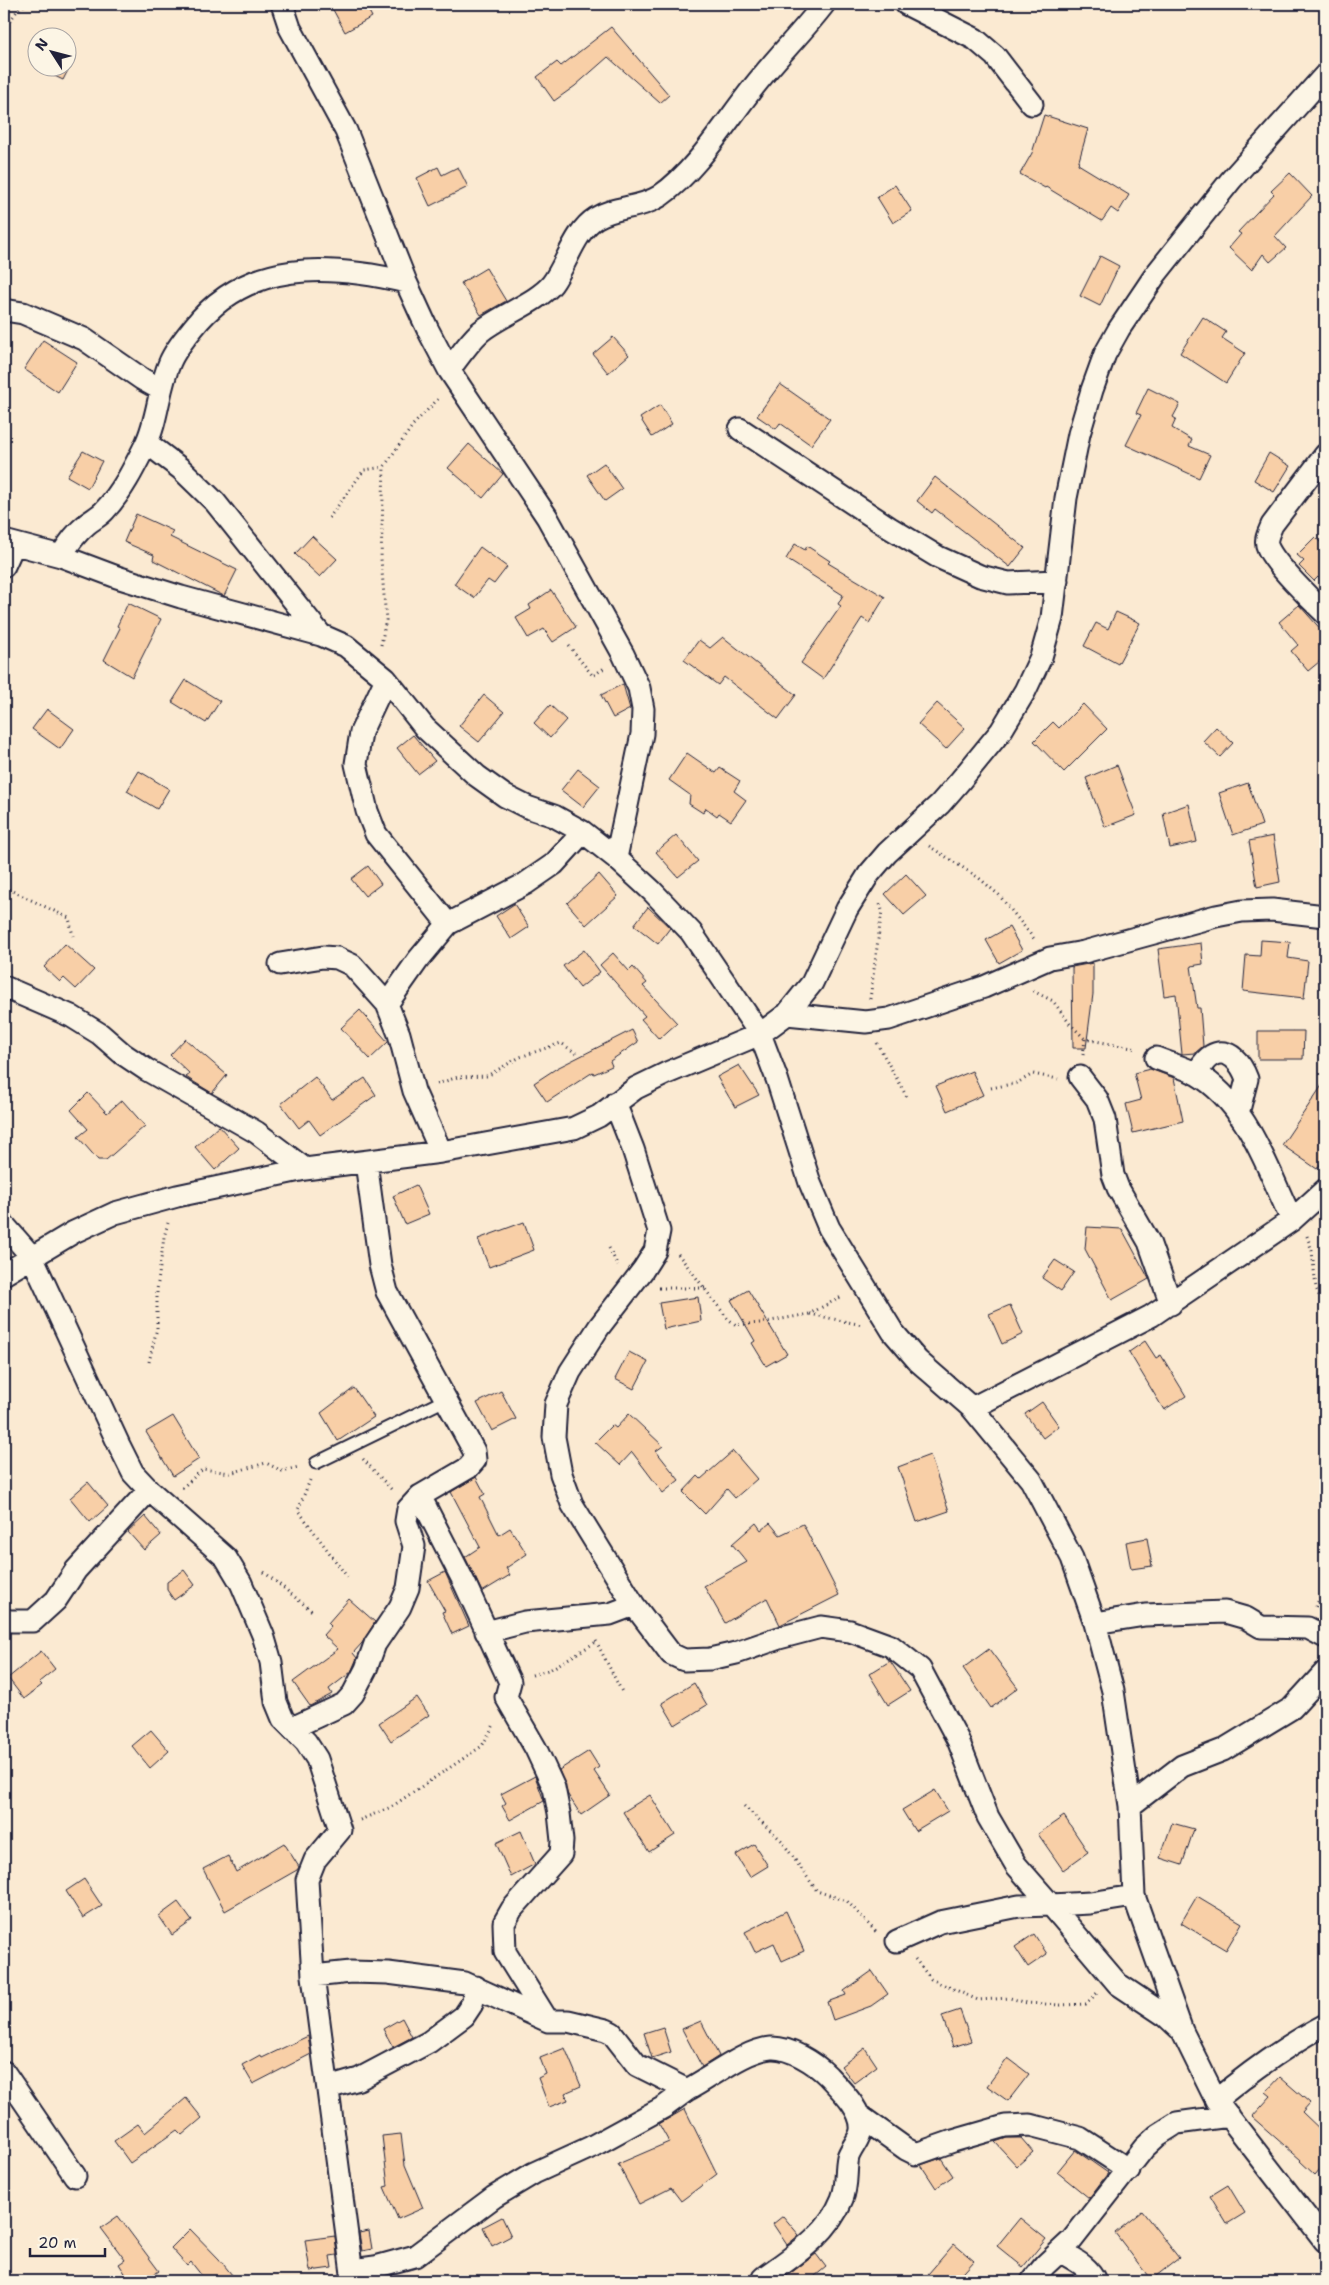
<svg xmlns="http://www.w3.org/2000/svg" width="1329" height="2285" font-family="'Shantell Sans',sans-serif">
	<rect width="100%" height="100%" fill="#fbead2"/>
	<filter id="ink" filterUnits="userSpaceOnUse"><feTurbulence type="fractalNoise" baseFrequency=".02" numOctaves="2"/><feDisplacementMap in="SourceGraphic" scale="10" xChannelSelector="R" yChannelSelector="G"/><feConvolveMatrix kernelMatrix="1 2 1 2 8 2 1 2 1" color-interpolation-filters="sRGB"/></filter>
	<g filter="url(#ink)">
		<path fill="#f8cfa7" stroke="#22223b" d="M330,4H365L372,17L345,32Z
			M611,27L669,95L660,103L608,57L575,86L554,101L537,77L557,62L561,66Z
			M68,53L75,56L63,80L38,68H68Z
			M1044,115L1088,129L1078,164L1129,195L1118,213L1111,208L1102,221L1046,187L1045,188L1020,174L1032,153Z
			M438,167L442,175L458,167L468,187L430,206L417,178Z
			M1290,173L1312,196L1275,236L1286,248L1270,262L1263,254L1252,270L1229,248L1241,234L1238,232L1274,194L1271,191Z
			M895,185L912,211L893,223L877,197Z
			M1100,256L1119,266L1100,306L1080,296Z
			M486,268L506,301L481,315L461,283Z
			M1203,317L1226,332L1222,338L1245,353L1226,383L1180,353Z
			M613,337L629,355L608,373L593,354Z
			M43,340L77,362L58,392L24,369Z
			M780,384L830,419L811,445L780,423L776,429L757,416Z
			M1148,388L1180,404L1173,417L1176,419L1172,428L1192,440L1189,446L1210,455L1199,478L1126,445L1141,415L1136,413Z
			M660,405L672,424L652,437L640,418Z
			M469,444L503,474L483,498L448,468Z
			M83,451L102,461L88,488L67,476Z
			M1269,453L1290,466L1274,492L1254,480Z
			M604,463L622,489L605,501L587,475Z
			M935,477L1025,548L1010,567L935,509L932,513L917,501Z
			M136,514L173,531L170,537L237,570L224,596L153,560L154,555L124,542Z
			M312,536L337,559L320,577L295,554Z
			M1315,537L1321,543L1325,539V584L1318,577L1314,581L1299,566L1304,561L1297,555Z
			M795,544L805,550L807,546L830,561L828,563L885,597L869,623L862,618L823,679L801,663L841,606L838,604L843,595L786,559Z
			M480,547L507,567L494,584L488,580L474,598L454,584Z
			M551,590L576,627L553,642L544,629L528,638L516,618L531,609L529,605Z
			M128,603L161,619L132,677L104,660L120,628L117,626Z
			M1299,605L1325,634V657L1308,671L1291,651L1298,645L1279,622Z
			M1116,612L1140,623L1118,664L1084,646L1096,623L1108,629Z
			M723,637L796,695L778,719L724,677L718,685L684,660L699,640L710,648Z
			M186,680L220,701L206,723L172,702Z
			M623,684L630,709L613,718L601,695Z
			M484,695L504,712L479,742L459,726Z
			M937,703L965,728L946,749L918,724Z
			M1083,704L1107,729L1064,772L1034,741L1053,722L1059,728Z
			M550,705L566,720L550,738L534,723Z
			M47,709L74,729L60,749L32,729Z
			M1216,727L1233,743L1220,757L1203,741Z
			M413,735L435,761L418,774L397,748Z
			M687,753L716,773L720,768L740,781L734,791L746,800L731,821L719,813L717,816L706,808L703,813L689,804L690,795L669,780Z
			M1117,765L1136,815L1105,827L1086,778Z
			M578,769L600,786L583,807L561,790Z
			M139,771L169,789L157,809L127,791Z
			M1248,783L1262,825L1233,835L1219,793Z
			M1189,804L1197,842L1170,848L1163,813Z
			M676,835L698,861L678,877L656,852Z
			M1273,836L1280,882L1257,887L1249,841Z
			M368,866L381,884L365,896L351,879Z
			M599,874L618,896L586,925L567,903Z
			M906,874L926,896L904,915L885,894Z
			M514,904L529,927L511,939L496,916Z
			M648,907L670,928L658,944L634,925Z
			M1009,927L1022,950L999,963L986,940Z
			M1261,940L1290,942L1288,958L1308,961L1304,998L1243,991L1246,955L1260,956Z
			M1201,943L1203,964L1191,966L1197,1008H1200L1203,1046L1195,1053L1182,1054L1176,994L1164,996L1158,949Z
			M65,944L94,970L76,989L64,978L60,982L44,967Z
			M584,950L600,972L580,988L563,966Z
			M613,953L629,971L633,967L647,983L643,986L677,1023L659,1039L641,1019L645,1016L600,965Z
			M1093,963V994L1086,1048H1073L1072,967Z
			M360,1010L388,1042L370,1059L341,1028Z
			M632,1030L638,1042L610,1061L612,1066L594,1074L593,1072L547,1102L534,1083L557,1068Z
			M1258,1031H1304L1303,1059H1258Z
			M185,1039L227,1075L212,1093L189,1079L186,1077L190,1074L170,1055Z
			M739,1065L759,1095L735,1107L717,1077Z
			M1150,1069L1174,1078L1183,1121L1133,1133L1126,1104L1141,1100L1134,1073Z
			M972,1071L983,1095L947,1111L936,1086Z
			M315,1077L332,1100L365,1078L376,1095L320,1135L309,1120L299,1128L281,1104Z
			M1325,1081V1157L1317,1169L1282,1145Z
			M88,1093L107,1113L122,1100L145,1126L106,1160H98L78,1137L88,1129L71,1110Z
			M219,1126L239,1148L215,1170L195,1147Z
			M416,1185L429,1214L405,1224L393,1196Z
			M524,1222L534,1250L489,1267L478,1239Z
			M1087,1227L1122,1229L1149,1279L1112,1300L1085,1249Z
			M1055,1260L1074,1272L1061,1291L1042,1278Z
			M748,1290L787,1354L766,1366L752,1343L755,1341L731,1300Z
			M698,1297L701,1321L664,1329L659,1303Z
			M1010,1305L1023,1334L1002,1344L989,1314Z
			M1145,1341L1156,1358L1161,1355L1186,1396L1164,1410L1129,1352Z
			M629,1352L648,1362L634,1389L615,1379Z
			M354,1388L374,1417L338,1441L321,1413Z
			M501,1391L516,1419L492,1431L477,1403Z
			M1042,1402L1059,1426L1043,1438L1025,1414Z
			M629,1414L663,1446L656,1451L679,1480L663,1493L632,1452L620,1465L595,1442L612,1425L616,1428Z
			M173,1416L199,1459L173,1476L146,1432Z
			M733,1451L757,1479L735,1498L727,1489L705,1514L683,1492L698,1476L701,1479Z
			M930,1455L949,1511L917,1522L898,1467Z
			M476,1477L485,1494L480,1497L499,1535L510,1528L527,1554L506,1568L510,1575L482,1592L465,1557L480,1547L451,1492Z
			M88,1482L108,1506L90,1522L70,1498Z
			M145,1516L161,1535L144,1550L128,1532Z
			M756,1523L761,1530L770,1523L780,1535L803,1524L839,1595L780,1625L767,1598L725,1623L704,1586L747,1562L732,1544Z
			M1147,1538L1152,1566L1131,1569L1126,1542Z
			M184,1570L195,1585L174,1600L167,1590V1582Z
			M445,1572L469,1626L452,1634L442,1612L445,1611L428,1581Z
			M349,1599L375,1622L362,1643L353,1653L357,1658L351,1672L329,1689L332,1694L310,1706L293,1682L338,1649L323,1635L331,1626L328,1623Z
			M989,1649L1018,1688L991,1708L963,1668Z
			M41,1651L55,1669L39,1682L42,1685L24,1699L8,1678Z
			M890,1661L910,1691L888,1705L869,1674Z
			M694,1683L707,1705L675,1725L662,1703Z
			M417,1697L429,1715L391,1741L379,1723Z
			M151,1730L169,1751L150,1768L132,1746Z
			M589,1751L599,1767L594,1771L610,1795L581,1815L568,1795L559,1770Z
			M535,1776L544,1801L510,1820L502,1806L506,1803L501,1794Z
			M935,1790L948,1811L915,1831L902,1810Z
			M650,1795L675,1835L649,1852L623,1812Z
			M1064,1816L1088,1852L1063,1870L1038,1834Z
			M1172,1823L1194,1829L1182,1865L1160,1858Z
			M521,1831L535,1864L511,1877L496,1843Z
			M284,1843L299,1867L297,1870L225,1911L203,1869L228,1856L236,1872Z
			M754,1844L768,1866L750,1877L736,1855Z
			M84,1879L102,1906L83,1918L66,1891Z
			M1197,1896L1242,1923L1226,1950L1181,1923Z
			M178,1902L192,1921L172,1935L159,1916Z
			M786,1911L804,1951L782,1961L774,1943L755,1952L745,1932Z
			M1034,1934L1047,1954L1028,1967L1015,1947Z
			M872,1971L888,1994L871,2006L833,2020L827,2002L846,1995L844,1991Z
			M960,2010L971,2041L953,2047L942,2016Z
			M402,2018L412,2037L393,2047L383,2029Z
			M701,2021L719,2056L702,2067L682,2029Z
			M663,2027L671,2052L652,2058L644,2033Z
			M308,2036L311,2054L253,2084L242,2065L260,2055L262,2058Z
			M565,2048L581,2086L565,2093L568,2100L549,2107L538,2078L546,2074L540,2058Z
			M865,2048L877,2066L854,2083L841,2066Z
			M1008,2058L1029,2074L1008,2101L987,2086Z
			M1280,2077L1310,2103L1302,2112L1325,2134V2163L1315,2175L1300,2161L1301,2160L1252,2117L1271,2096L1266,2092Z
			M186,2098L202,2118L182,2135L177,2130L130,2163L114,2141L138,2124L145,2133Z
			M685,2109L717,2174L681,2201L671,2188L639,2204L618,2164L669,2142L659,2124Z
			M401,2134L405,2165L423,2208L398,2219L384,2187L388,2186L382,2136Z
			M1007,2138H1021L1033,2152L1017,2166L995,2142Z
			M1075,2150L1108,2173L1089,2198L1057,2172Z
			M941,2158L953,2176L936,2188L921,2165Z
			M1228,2185L1245,2213L1227,2224L1210,2196Z
			M1142,2211L1179,2258L1151,2280L1115,2233Z
			M118,2216L159,2271L144,2281H130L119,2264L125,2260L101,2228Z
			M783,2216L799,2235L787,2245L773,2224Z
			M502,2217L511,2236L492,2246L483,2227Z
			M1020,2218L1046,2239L1023,2267L997,2246Z
			M190,2229L219,2259L237,2281H206L191,2262L187,2266L171,2248Z
			M369,2231L372,2249L362,2251L359,2233Z
			M335,2236L337,2255L330,2256L332,2268L310,2271L305,2240Z
			M954,2244L974,2261L956,2281H922Z
			M816,2254L826,2267L809,2281H780Z"/>
		<g fill="none" stroke-linecap="round" stroke-linejoin="round">
			<defs>
				<path id="service" d="M316,1463L447,1399"/>
				<path id="minor" d="M282,4L290,28L346,131L406,282L428,330L449,370L547,517L623,654L639,688L643,709L642,734L616,858L652,891L691,932L760,1034L777,1079L810,1183L829,1228L893,1332L918,1361L972,1408L1031,1480L1072,1558L1095,1623L1113,1691L1130,1806L1134,1896L1182,2031L1216,2100L1325,2241
					M906,4L975,39L995,56L1032,104
					M4,310L23,313L84,339L142,379L160,389
					M449,370C459,357 468,343 480,332C499,316 538,302 552,284C567,264 574,232 596,218C615,206 640,209 660,196C699,169 730,115 760,79C781,53 804,30 824,4
					M740,429L890,528L938,557L980,576L1008,583L1057,581
					M147,443L181,469L215,502L321,635
					M1325,455L1272,525C1269,533 1264,540 1268,548C1275,564 1311,600 1325,613
					M4,541L61,556L117,577L181,597L321,635L346,646L386,679L425,728L477,776L505,796L527,807L554,816L583,832L616,858
					M61,556C68,544 76,533 87,524C93,519 100,516 105,510C122,492 134,468 145,446C158,421 158,389 170,362C175,350 185,338 193,328C247,259 329,264 406,282
					M4,566L14,544
					M386,679L361,732L356,764L367,811L376,834L448,924
					M280,964L323,957L337,958L352,965L387,1004L399,1034L414,1091L441,1152
					M4,987L71,1016L100,1034L123,1054L147,1070L256,1132L305,1169
					M387,1004L418,960L448,924L525,884L554,864L583,832
					M787,1014L866,1022L889,1019L984,987L1050,958L1084,952L1216,916L1242,911L1272,910L1325,916
					M1156,1058C1168,1063 1183,1067 1195,1073C1248,1103 1267,1169 1292,1220
					M1196,1074C1200,1068 1205,1059 1211,1056C1229,1045 1242,1065 1247,1079L1238,1114
					M1080,1077L1097,1099L1105,1119L1113,1175L1118,1188L1149,1242L1171,1304
					M615,1103L633,1149L659,1231L655,1251L643,1270L599,1327L570,1372L556,1404L554,1437L561,1474L572,1504L634,1605L671,1654L684,1660L710,1659L736,1653L779,1638L821,1627L850,1631L891,1646L920,1669L958,1740L988,1817L1016,1865L1051,1905L1090,1903L1134,1896
					M4,1225L32,1257L119,1445L133,1473L149,1490L226,1558L241,1583L263,1635L271,1662L276,1702L283,1719L306,1742L317,1759L340,1830L315,1860L307,1880L313,1976L353,2281
					M4,1274L74,1232L115,1213L177,1196L305,1169L441,1152L574,1128L599,1116L636,1088L667,1073L760,1034L787,1014L812,983L847,909L869,874L887,853L940,804L960,781L1001,731L1025,691L1041,657L1052,618L1066,498L1079,434L1092,390L1105,354L1119,329L1156,274L1231,180L1325,75
					M972,1408L1151,1316L1292,1220L1325,1190
					M420,1496L465,1584L510,1682L506,1697L536,1749L554,1788L559,1813L562,1841L561,1854L512,1909L504,1923L505,1952L548,2021
					M4,1619L9,1621H33L56,1600L76,1570L149,1490
					M1095,1623L1145,1615L1225,1612L1246,1618L1261,1627L1308,1628L1325,1637
					M486,1632L525,1622L610,1614L634,1605
					M292,1728L344,1704L353,1694L366,1669L375,1644L400,1607L408,1588L414,1546L406,1521L408,1509L420,1496L468,1468L475,1460L474,1451L387,1292L380,1265L366,1162
					M1130,1806L1182,1766L1223,1750L1292,1708L1325,1672
					M897,1941L940,1922L1019,1906L1051,1905L1118,1984L1166,2016L1182,2031
					M313,1976L351,1972L388,1973L465,1983L548,2021H568L606,2030L612,2033L637,2065L687,2090C712,2077 745,2050 771,2048C790,2047 815,2063 828,2076C840,2089 863,2110 861,2130C860,2139 851,2148 848,2157C845,2171 848,2185 842,2199C828,2235 793,2256 763,2278L762,2281
					M4,2072L75,2176
					M328,2088L359,2079L429,2042L464,2016L472,2004L476,1987
					M1216,2100C1251,2071 1285,2046 1325,2025
					M860,2116L906,2149L916,2154L953,2141L1005,2126L1030,2125L1080,2138L1129,2170
					M1061,2252C1074,2260 1089,2266 1095,2281
					M353,2270L375,2267L415,2256L494,2197L534,2173L591,2147L664,2107L687,2090
					M1032,2281L1045,2265L1072,2240L1144,2148L1158,2135L1177,2123L1229,2116"/>
			</defs>
			<use href="#service" stroke="#22223b" stroke-width="15"/>
			<use href="#minor" stroke="#22223b" stroke-width="25"/>
			<path stroke="#22223b" stroke-width="3" stroke-dasharray="1 4" stroke-linecap="butt" d="M4,29L17,11L25,4
				M4,278L9,288
				M329,518L364,470L384,467
				M381,645L386,620L381,559L384,467L413,425L440,397
				M569,646L593,676L604,668
				M929,846L979,878L999,895L1035,940
				M4,887L69,918L73,936
				M1033,991L1053,1001L1070,1024L1085,1039
				M870,999L882,910L879,901
				M877,1043L908,1099
				M1083,1055L1085,1039L1137,1049
				M437,1084L458,1077L487,1076L520,1057L561,1043L576,1053
				M991,1088L1017,1083L1033,1074L1058,1079
				M1307,1236L1312,1251L1316,1288L1325,1310
				M609,1248L618,1266
				M678,1254L728,1319L736,1325L760,1323L809,1314L843,1296
				M659,1288H705
				M810,1314L862,1325
				M149,1362L157,1328V1290L164,1237L168,1223
				M363,1459L393,1491
				M310,1480L298,1510L348,1578
				M182,1488L203,1469L230,1473L266,1463L282,1471L299,1467
				M264,1572L312,1611
				M1316,1607L1322,1591L1325,1549
				M596,1641L622,1692
				M532,1675L551,1669L596,1642
				M744,1806L781,1840L817,1891L847,1901L877,1933
				M360,1820L391,1807L482,1746L495,1723
				M915,1959L931,1979L978,2000L1010,1998L1027,2003L1061,2005L1086,2004L1097,1993"/>
			<use href="#service" stroke="#fcf5e5" stroke-width="11"/>
			<use href="#minor" stroke="#fcf5e5" stroke-width="21"/>
		</g>
	</g>
	<rect width="1329" height="2285" fill="none" stroke="#fcf5e5" stroke-width="20"/>
	<rect x="10" y="10" width="1309" height="2265" fill="none" stroke="#22223b" stroke-width="2" filter="url(#ink)"/>
	<g transform="translate(52 52) rotate(306)"><circle r="24" fill="#fcf5e5" stroke="#a5a1a1"/>
	<path d="M0-4L9 19L0 12L-9 19Z" fill="#22223b"/>
	<text y="-8" font-size="14" font-weight="bold" text-anchor="middle" fill="#22223b">N</text>
	</g>
	<path d="M30 2248v8h75v-8" fill="none" stroke="#22223b" stroke-width="2.5"/>
	<text x="38" y="2248" font-size="15" fill="#22223b" stroke="#fcf5e5" stroke-width="4" paint-order="stroke">20 m</text>
</svg>
